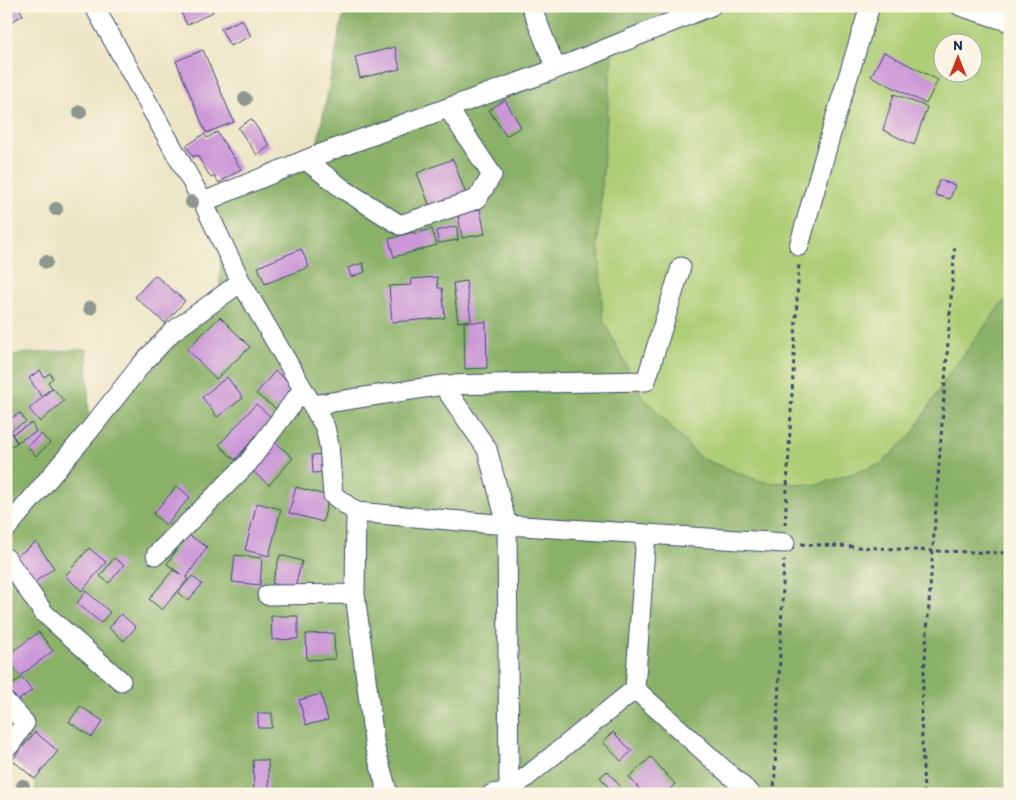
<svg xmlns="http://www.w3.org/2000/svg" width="1016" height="800" font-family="Itim,sans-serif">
	<rect width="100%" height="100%" fill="#fcf5e5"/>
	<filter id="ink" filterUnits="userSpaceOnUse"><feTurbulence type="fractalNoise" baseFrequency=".02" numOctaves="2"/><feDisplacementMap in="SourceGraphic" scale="10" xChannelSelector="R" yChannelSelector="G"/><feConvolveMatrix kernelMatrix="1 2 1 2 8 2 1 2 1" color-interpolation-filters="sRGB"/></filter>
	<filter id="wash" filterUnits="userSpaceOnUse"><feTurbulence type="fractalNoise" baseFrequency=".0096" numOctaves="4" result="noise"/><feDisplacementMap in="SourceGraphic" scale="20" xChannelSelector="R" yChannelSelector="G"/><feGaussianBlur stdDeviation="1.12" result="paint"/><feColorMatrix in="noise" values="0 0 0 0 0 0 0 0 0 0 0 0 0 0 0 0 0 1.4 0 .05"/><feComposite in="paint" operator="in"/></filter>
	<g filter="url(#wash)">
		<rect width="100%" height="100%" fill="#ece5c4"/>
		<path fill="#aece76" stroke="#647e6a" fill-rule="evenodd" d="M724,6H1010V301L1003,302L949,374L913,433L881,465L817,485L762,482L700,458L642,396L602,320L598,235L612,52ZM944,42H974V72H944Z"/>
		<path fill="#8ab167" stroke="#527062" d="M345,6H724L612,52L598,235L603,320L642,396L700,458L762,482L817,485L881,464L913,433L949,374L1003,302L1010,301V794H36L32,757L6,743V355L87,349L89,430L141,365L219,305L222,232L203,202L315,156Z"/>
		<g id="blocks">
			<path fill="#cb97d7" d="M6,6H18L23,15L6,25Z
				M178,6H210L213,12L187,25Z
				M242,19L251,36L230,46L221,29Z
				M395,47L400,69L360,78L355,57Z
				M203,50L234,122L206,133L176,61Z
				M884,52L938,80L926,104L871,76Z
				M894,94L927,107L914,145L883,130Z
				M505,100L521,127L506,136L489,110Z
				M251,119L270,146L257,155L238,128Z
				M217,132L241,169L219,183L214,176L211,178L197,155L193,157L186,146L204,134L207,138Z
				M453,159L466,194L430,207L417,173Z
				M939,180L955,185L950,199L935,195Z
				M480,209L485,234L462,238L458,214Z
				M457,226L458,240L439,243L436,231Z
				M432,229L437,245L394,257L389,239L413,232L414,234Z
				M301,249L309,267L265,284L258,267Z
				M363,263L365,272L351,277L348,268Z
				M155,275L185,301L165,323L135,297Z
				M437,277L438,288H442L445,318L392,322L389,286L412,285L411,279Z
				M466,281L471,320L458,322L453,283Z
				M220,317L250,347L216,379L187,349Z
				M464,322H486L487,368L465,369Z
				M40,370L44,377L50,373L53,378L48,382L52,388L41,396L29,378Z
				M275,371L297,388L279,411L256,394Z
				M227,377L243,398L217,417L202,397Z
				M53,388L64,401L40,422L29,409Z
				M256,404L272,418L235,460L219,445Z
				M20,413L26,422L10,431L17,443L6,449V421Z
				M32,423L36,432L17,442L12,434Z
				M41,434L50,443L36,456L27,446Z
				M274,441L293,458L269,485L250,469Z
				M326,454L327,472L313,473L312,455Z
				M177,486L190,497L166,525L153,514Z
				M296,487L329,496L323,522L289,513Z
				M257,503L281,509L269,556L245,550Z
				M187,534L207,547L186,578L188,579L162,610L149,599L173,570L182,575L167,564Z
				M36,542L54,568L32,584L14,558Z
				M89,548L106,562L82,591L65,576Z
				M235,555L262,558L260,585L232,582Z
				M280,555L302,561L294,590L272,583Z
				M114,558L124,565L109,583L100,576Z
				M192,576L202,584L188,601L178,593Z
				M86,591L110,612L101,623L77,603Z
				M121,614L136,627L124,641L109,628Z
				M271,616H298V639L272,640Z
				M39,632L53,651L20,676L6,656Z
				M334,633L335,659L307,660L306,634Z
				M22,677L32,690L11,706L6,700V688L11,684L12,685Z
				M321,694L328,720L306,725L299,700Z
				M80,706L103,721L92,737L69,722Z
				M258,713H272V728H258Z
				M35,732L58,751L35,779L12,760Z
				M613,732L632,751L621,761L603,742Z
				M651,757L675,784L665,794H644L629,777Z
				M253,760H268L269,789L254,790Z
				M607,771L627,794H614L600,777Z"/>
		</g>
	</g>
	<g filter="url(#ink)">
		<use href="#blocks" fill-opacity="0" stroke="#3a4a6d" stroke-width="1"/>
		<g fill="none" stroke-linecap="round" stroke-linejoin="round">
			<defs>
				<path id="street" d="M94,6L203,202L315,156L556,69L711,6
					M531,6L556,69
					M960,6L1010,22
					M306,160L343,189L400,225L477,199L492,175L448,108
					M203,202L241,282L325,427L329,445L333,495L356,512
					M799,246L836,116L870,6
					M443,385L487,449L507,525L509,791
					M313,405L443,385L646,381L681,267
					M6,529L89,431L141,365L172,332L241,282
					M156,555L248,463L303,389
					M6,558L44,613L121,681
					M355,594L375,748L388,794
					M267,595L355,594L356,512L507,525L785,543
					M635,689L751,794
					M6,702L25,723L10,745
					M492,794L509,791L635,689L646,534"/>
			</defs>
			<use href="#street" stroke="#3a4a6d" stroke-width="21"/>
			<path stroke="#3a4a6d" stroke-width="3" stroke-dasharray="4 4" stroke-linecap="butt" d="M785,525L799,262
				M801,544L933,551L1010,553
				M774,794L784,560
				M924,794L921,714L955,244"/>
			<use href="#street" stroke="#fff" stroke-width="19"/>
		</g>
		<g fill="#8d978f">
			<circle cx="245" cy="99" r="7"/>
			<circle cx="80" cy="112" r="7"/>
			<circle cx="192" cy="202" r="7"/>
			<circle cx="56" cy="209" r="7"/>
			<circle cx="46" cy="262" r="7"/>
			<circle cx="90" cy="308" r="7"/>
			<circle cx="23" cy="786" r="7"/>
		</g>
	</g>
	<rect width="1016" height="800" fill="none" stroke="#fcf5e5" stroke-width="25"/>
	<g transform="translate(958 58)"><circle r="24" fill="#fcf5e5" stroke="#a2a6af"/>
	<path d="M0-4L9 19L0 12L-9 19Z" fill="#c8321e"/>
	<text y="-8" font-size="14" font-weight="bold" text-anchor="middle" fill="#1b2f5e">N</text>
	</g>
</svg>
